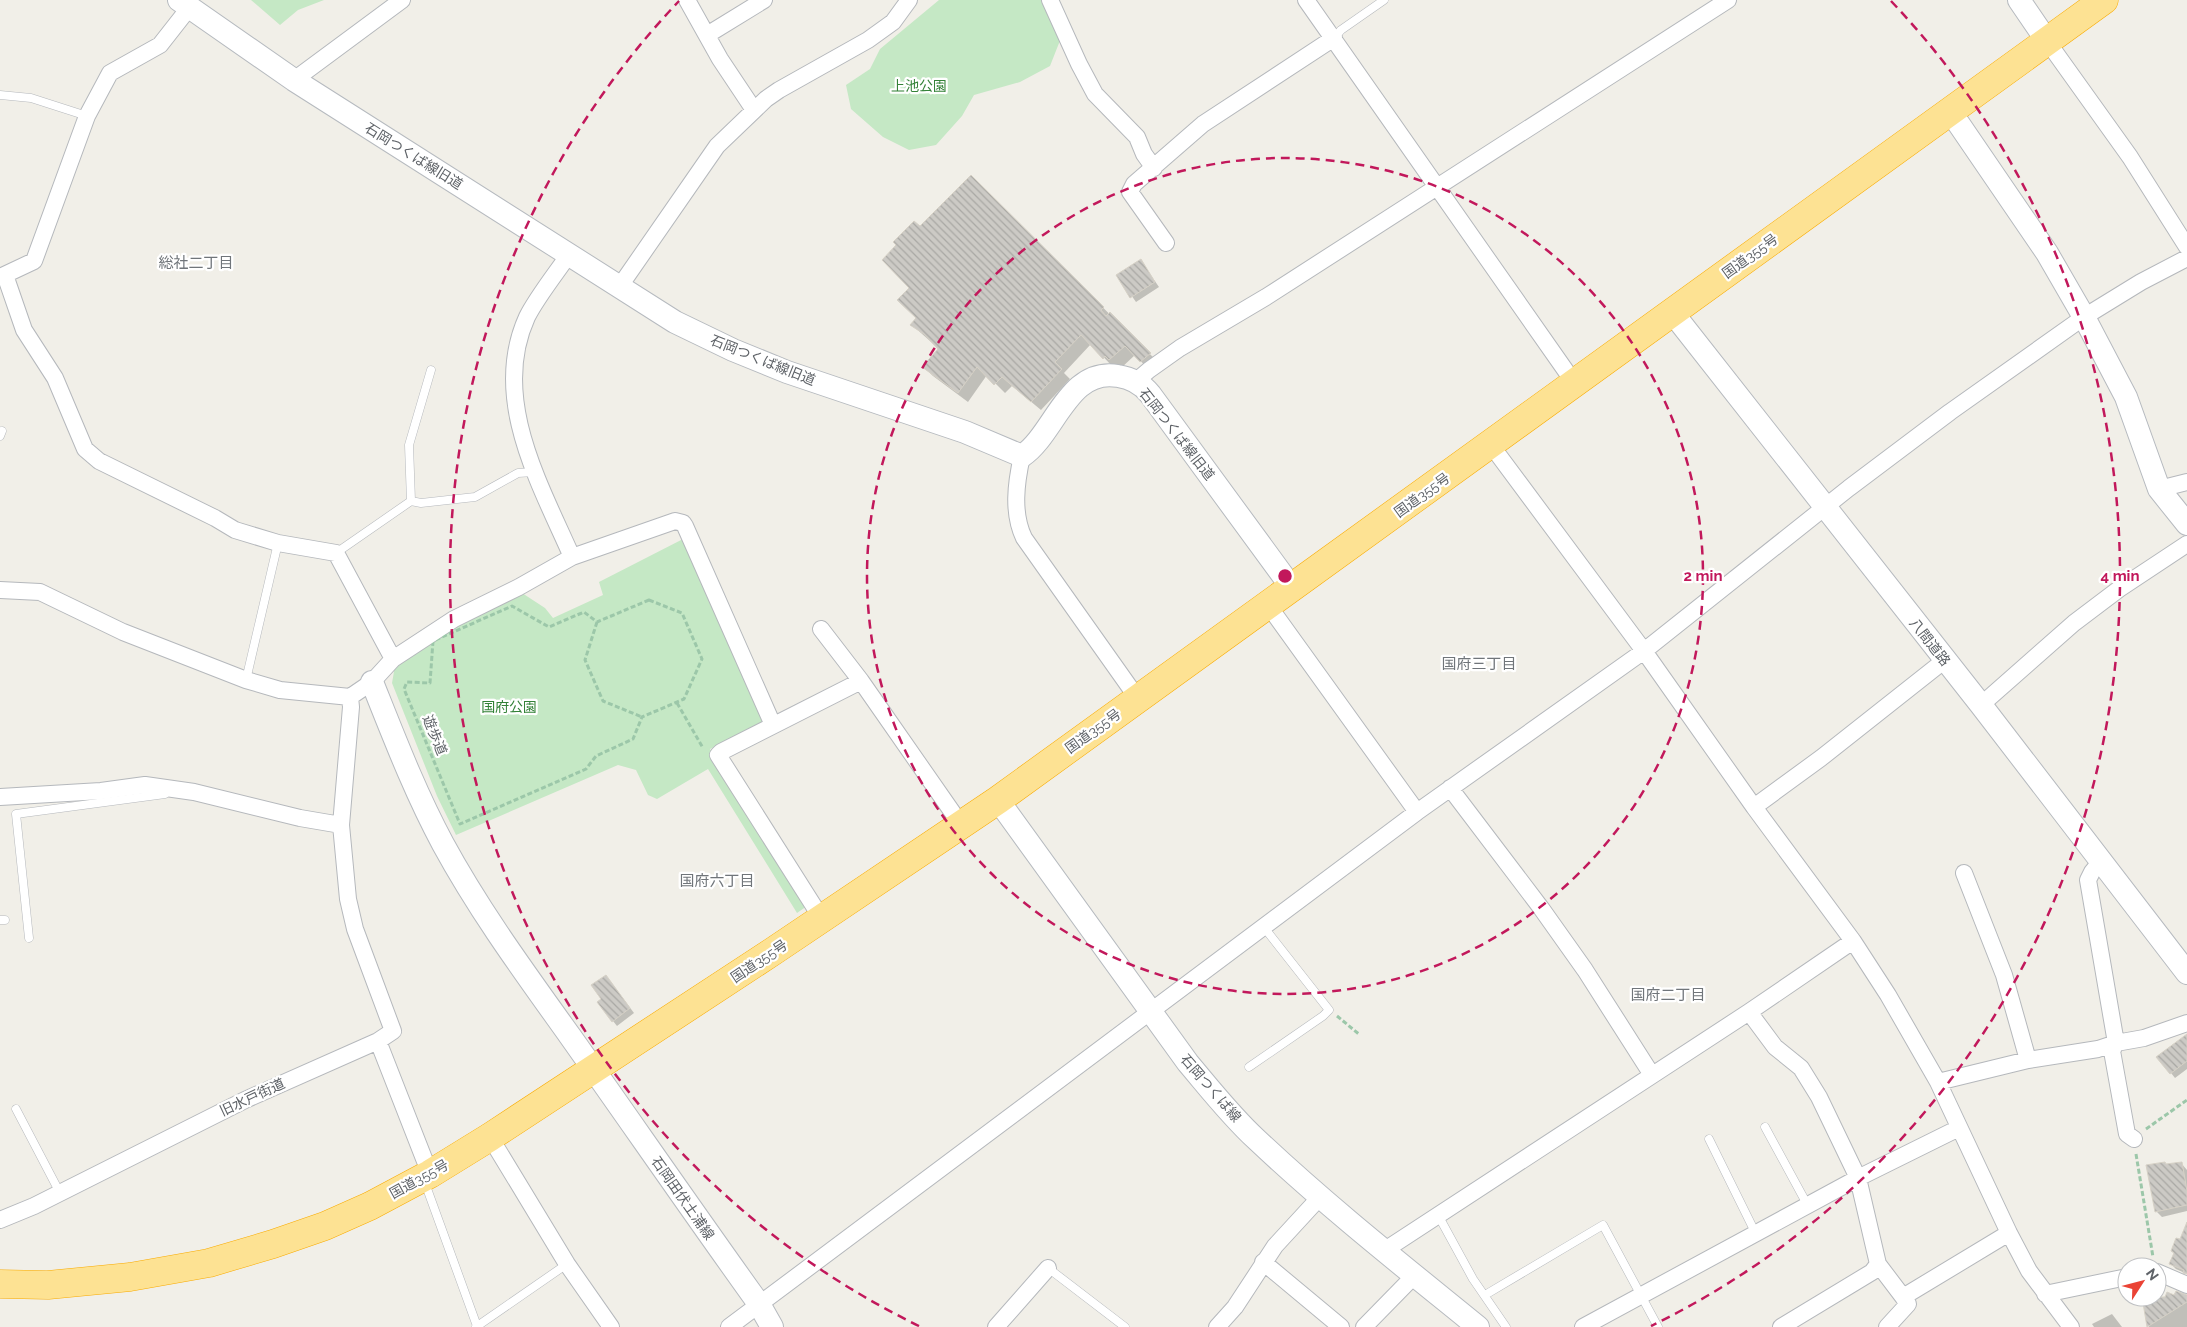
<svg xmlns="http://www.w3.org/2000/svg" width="2187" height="1327" font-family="Raleway,'Noto Sans JP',sans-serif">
	<defs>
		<pattern id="building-back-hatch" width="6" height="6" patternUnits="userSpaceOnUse" patternTransform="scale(1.25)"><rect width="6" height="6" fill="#cccac5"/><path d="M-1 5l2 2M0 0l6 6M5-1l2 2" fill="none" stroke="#a9a8a4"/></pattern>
	</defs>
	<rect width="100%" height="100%" fill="#f1efe8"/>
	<path fill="#c5e8c5" d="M251,0H324L298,10L280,25Z
		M939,0H1042L1061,38L1050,66L1020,82L974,95L962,116L936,145L909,150L883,137L851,109L846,85L870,69L880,49Z
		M685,538L764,724L710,749L807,906L797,913L708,769L657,799L648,795L636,770L618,765L456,835L437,796L392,683L395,666L435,636L522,593L545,608L553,618L603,595L599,582Z"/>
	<path fill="#0003" d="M971,177L1159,363L1150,371L1135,355L1120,369L1113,367L1091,344L1064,373L1070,379L1041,410L1012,386L1005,393L987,375L968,402L933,376L924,367L939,349L912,325L917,318L910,288L920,228Z
		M1141,261L1159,287L1136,302L1117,275Z
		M610,981L634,1013L617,1026L613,1021Z
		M2187,1036V1069L2175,1078L2171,1073Z
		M2181,1163L2187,1170V1211L2162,1217L2157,1212L2147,1166Z
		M2187,1244V1274L2176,1269L2171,1264L2175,1254L2172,1251Z
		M2157,1295L2166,1299L2187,1296V1327H2149L2144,1297H2157Z
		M2112,1314L2122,1327H2094L2092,1324Z"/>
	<path fill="url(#building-back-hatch)" stroke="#d6d1c6" d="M971,175L1104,307L1101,310L1106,316L1110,312L1151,353L1140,362L1125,346L1109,360L1105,356L1103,359L1081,335L1055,362L1062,369L1031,402L1002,377L994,385L977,367L958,393L922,367L938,349L924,334L910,325L916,318L897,300L909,288L882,260L896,245L893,242L914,221L920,226Z
		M1141,259L1155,282L1130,298L1116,275Z
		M606,975L630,1008L612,1022L597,1002L601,999L591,985Z
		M2187,1034V1061L2170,1074L2156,1057Z
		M2165,1162L2166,1164L2182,1162L2187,1191V1205L2155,1212L2146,1165Z
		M2187,1222V1274L2183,1273L2184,1270L2169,1264L2174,1253L2171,1251L2176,1238L2180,1239Z
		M2176,1291L2187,1295V1302L2147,1327L2142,1297H2165L2167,1292L2174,1295Z"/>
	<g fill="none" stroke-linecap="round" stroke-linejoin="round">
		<defs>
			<path id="lane" d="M1334,38L1341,30L1384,0
				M0,95L31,98L87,116
				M0,436L2,431
				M411,501L409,445L431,370
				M336,553L411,501L421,503L475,497L518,473L534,472
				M246,680L278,543
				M0,920H5
				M29,938L16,814L165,794
				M1249,1067L1323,1016L1329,1010L1263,926
				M16,1109L60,1193
				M1765,1127L1808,1206
				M1709,1139L1756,1234
				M425,1183L477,1326
				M1438,1215L1473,1279L1506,1327
				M1048,1268L1125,1327
				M1485,1295L1603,1225L1658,1327
				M476,1327L567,1264"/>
			<path id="street" d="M687,0L720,59L754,110
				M1050,0L1079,64L1095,94L1137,137L1144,154L1154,168
				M1306,0L1575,384
				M707,35L764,0
				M2047,41L2130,157L2187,247
				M294,80L402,0
				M1166,243L1130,192L1134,184L1203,124L1334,38
				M570,253C557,272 537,297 527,317C490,398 540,484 572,557
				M5,275L24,330L55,378L85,449L99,461L215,518L235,530L278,543L336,553L393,659
				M0,277L34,261L87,116L110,73L160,45L189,8
				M620,286L717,146L766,99L779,90L868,40L893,22L909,0
				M1135,382L1149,370L1180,348L1266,297L1728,0
				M1491,445L1644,651L1754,807L1853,941L1888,995L1938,1082L2009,1233L2029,1271L2071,1327
				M1022,456C1016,483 1012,513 1024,538L1138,699
				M2159,489L2187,482
				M0,590L40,592L123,632L246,680L280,690L350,697
				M1268,605L1417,812
				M821,629L861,681L962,826
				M1981,705L2074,623L2119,589L2187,544
				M1450,788L1541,908L1585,970L1652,1075
				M0,797L101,791L145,785L194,792L300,818L341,825
				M1754,807L1821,758L1945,660
				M2101,861L2092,872L2088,880L2116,1043L2112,1051L2127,1134L2134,1139
				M1964,873L2004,975L2028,1060
				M822,919L718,755L721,752L861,681
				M1749,1012L1775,1047L1801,1068L1819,1097L1858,1178L1878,1264L1872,1272L1781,1327
				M378,1041L393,1031L355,929L348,899L341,825L351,707L350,697L372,682L393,659L454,619L519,587L572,557L675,521L683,523L685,526L773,725
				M1938,1082L2028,1060L2098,1049L2116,1043L2144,1038L2187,1023
				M490,1137L567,1264L611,1327
				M0,1220L34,1206L245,1100L378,1041L430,1174
				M1385,1250L1749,1012L1853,941
				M1263,1262L1341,1327
				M1878,1264L1903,1297L2009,1233
				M2157,1272L2187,1285
				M2045,1294L2127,1277
				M729,1327L1417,812L1644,651L1849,488L1950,412L2084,317L2141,282L2187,258
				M996,1327L1048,1268
				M1217,1327L1235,1307L1275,1246L1321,1196
				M1364,1327L1415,1275
				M1583,1327L1858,1178L1959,1128
				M1887,1327L1908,1304L1903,1297"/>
			<path id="secondary" d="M179,0L294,80L675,322L733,350L787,372L965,432L1022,456C1055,434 1068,367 1118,376C1131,378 1142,384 1150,394L1292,588
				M2019,0L2047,41
				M1950,111L2047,253L2084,317L2126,397L2159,489L2187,524
				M1672,312L1981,705L2187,973
				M372,682C394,737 415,792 443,844C480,912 525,973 570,1036C633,1125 695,1215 759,1304L772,1327
				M998,800L1188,1063C1210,1089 1231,1116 1256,1139C1327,1206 1403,1266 1478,1327"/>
			<path id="highway" d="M0,1284L48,1285L130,1277L209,1263L273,1244L325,1226L370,1206L430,1174L490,1137L772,952L998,800L2104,0"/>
		</defs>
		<use href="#lane" stroke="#b5b8bc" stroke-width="9"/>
		<use href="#street" stroke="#b5b8bc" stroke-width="18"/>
		<use href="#secondary" stroke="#b6babf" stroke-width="24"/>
		<use href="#highway" stroke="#f9ab00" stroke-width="29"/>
		<path stroke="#9cc7a9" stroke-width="3" stroke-dasharray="5 2.5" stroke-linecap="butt" d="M649,600L682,613L702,659L684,699L642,717L633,739L596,756L586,769L460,824L404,689L407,682L430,683L433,641L512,606L549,627L584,612L597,622Z
			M597,622L585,660L603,701L642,717
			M677,703L703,748
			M1337,1016L1360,1035
			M2146,1129L2187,1100
			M2136,1154L2153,1257"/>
		<use href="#lane" stroke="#fff" stroke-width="8"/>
		<use href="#street" stroke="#fff" stroke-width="16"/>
		<use href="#secondary" stroke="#fff" stroke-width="22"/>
		<use href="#highway" stroke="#fde293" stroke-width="28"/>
	</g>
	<g fill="none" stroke="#c2185b" stroke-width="2.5" stroke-dasharray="9 6">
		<circle cx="1285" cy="576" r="418"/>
		<path d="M919 1326A835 835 0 0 1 679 1M1891 1A835 835 0 0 1 1651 1326"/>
	</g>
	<g text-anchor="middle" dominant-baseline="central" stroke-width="4.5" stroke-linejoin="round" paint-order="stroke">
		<g font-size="14" fill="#348238" stroke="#fff">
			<text x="919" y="86">上池公園</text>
			<text x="509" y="707">国府公園</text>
		</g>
		<g font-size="14" fill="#5f6368" stroke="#fff">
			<text transform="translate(414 156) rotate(32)">石岡つくば線旧道</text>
			<text transform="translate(1750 256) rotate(-36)">国道355号</text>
			<text transform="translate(763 360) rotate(22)">石岡つくば線旧道</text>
			<text transform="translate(1177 434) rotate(52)">石岡つくば線旧道</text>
			<text transform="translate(1422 495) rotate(-36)">国道355号</text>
			<text transform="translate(1930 642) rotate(52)">八間道路</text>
			<text transform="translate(1093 731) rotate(-36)">国道355号</text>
			<text transform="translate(435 735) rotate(68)">遊歩道</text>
			<text transform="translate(759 961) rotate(-34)">国道355号</text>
			<text transform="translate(1211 1088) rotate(49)">石岡つくば線</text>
			<text transform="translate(252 1097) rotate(-25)">旧水戸街道</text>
			<text transform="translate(419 1179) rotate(-29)">国道355号</text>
			<text transform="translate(683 1198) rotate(55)">石岡田伏土浦線</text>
		</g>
		<g font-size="15" fill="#70757a" stroke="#fff">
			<text x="196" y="263">総社二丁目</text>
			<text x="1479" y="664">国府三丁目</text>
			<text x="717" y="881">国府六丁目</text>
			<text x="1668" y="995">国府二丁目</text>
		</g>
	</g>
	<circle cx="1285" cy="576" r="8" fill="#c2185b" stroke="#fff" stroke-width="2.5"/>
	<g font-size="15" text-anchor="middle" font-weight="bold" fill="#c2185b" stroke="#fff" stroke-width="4.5" stroke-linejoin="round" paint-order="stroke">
		<text x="1703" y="581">2 min</text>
		<text x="2120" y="581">4 min</text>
	</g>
	<g transform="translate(2142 1282) rotate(54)"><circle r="24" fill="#ffffff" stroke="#bfc1c3"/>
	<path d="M0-4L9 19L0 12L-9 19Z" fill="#ea4335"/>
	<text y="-8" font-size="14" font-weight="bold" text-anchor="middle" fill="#5f6368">N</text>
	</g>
</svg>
